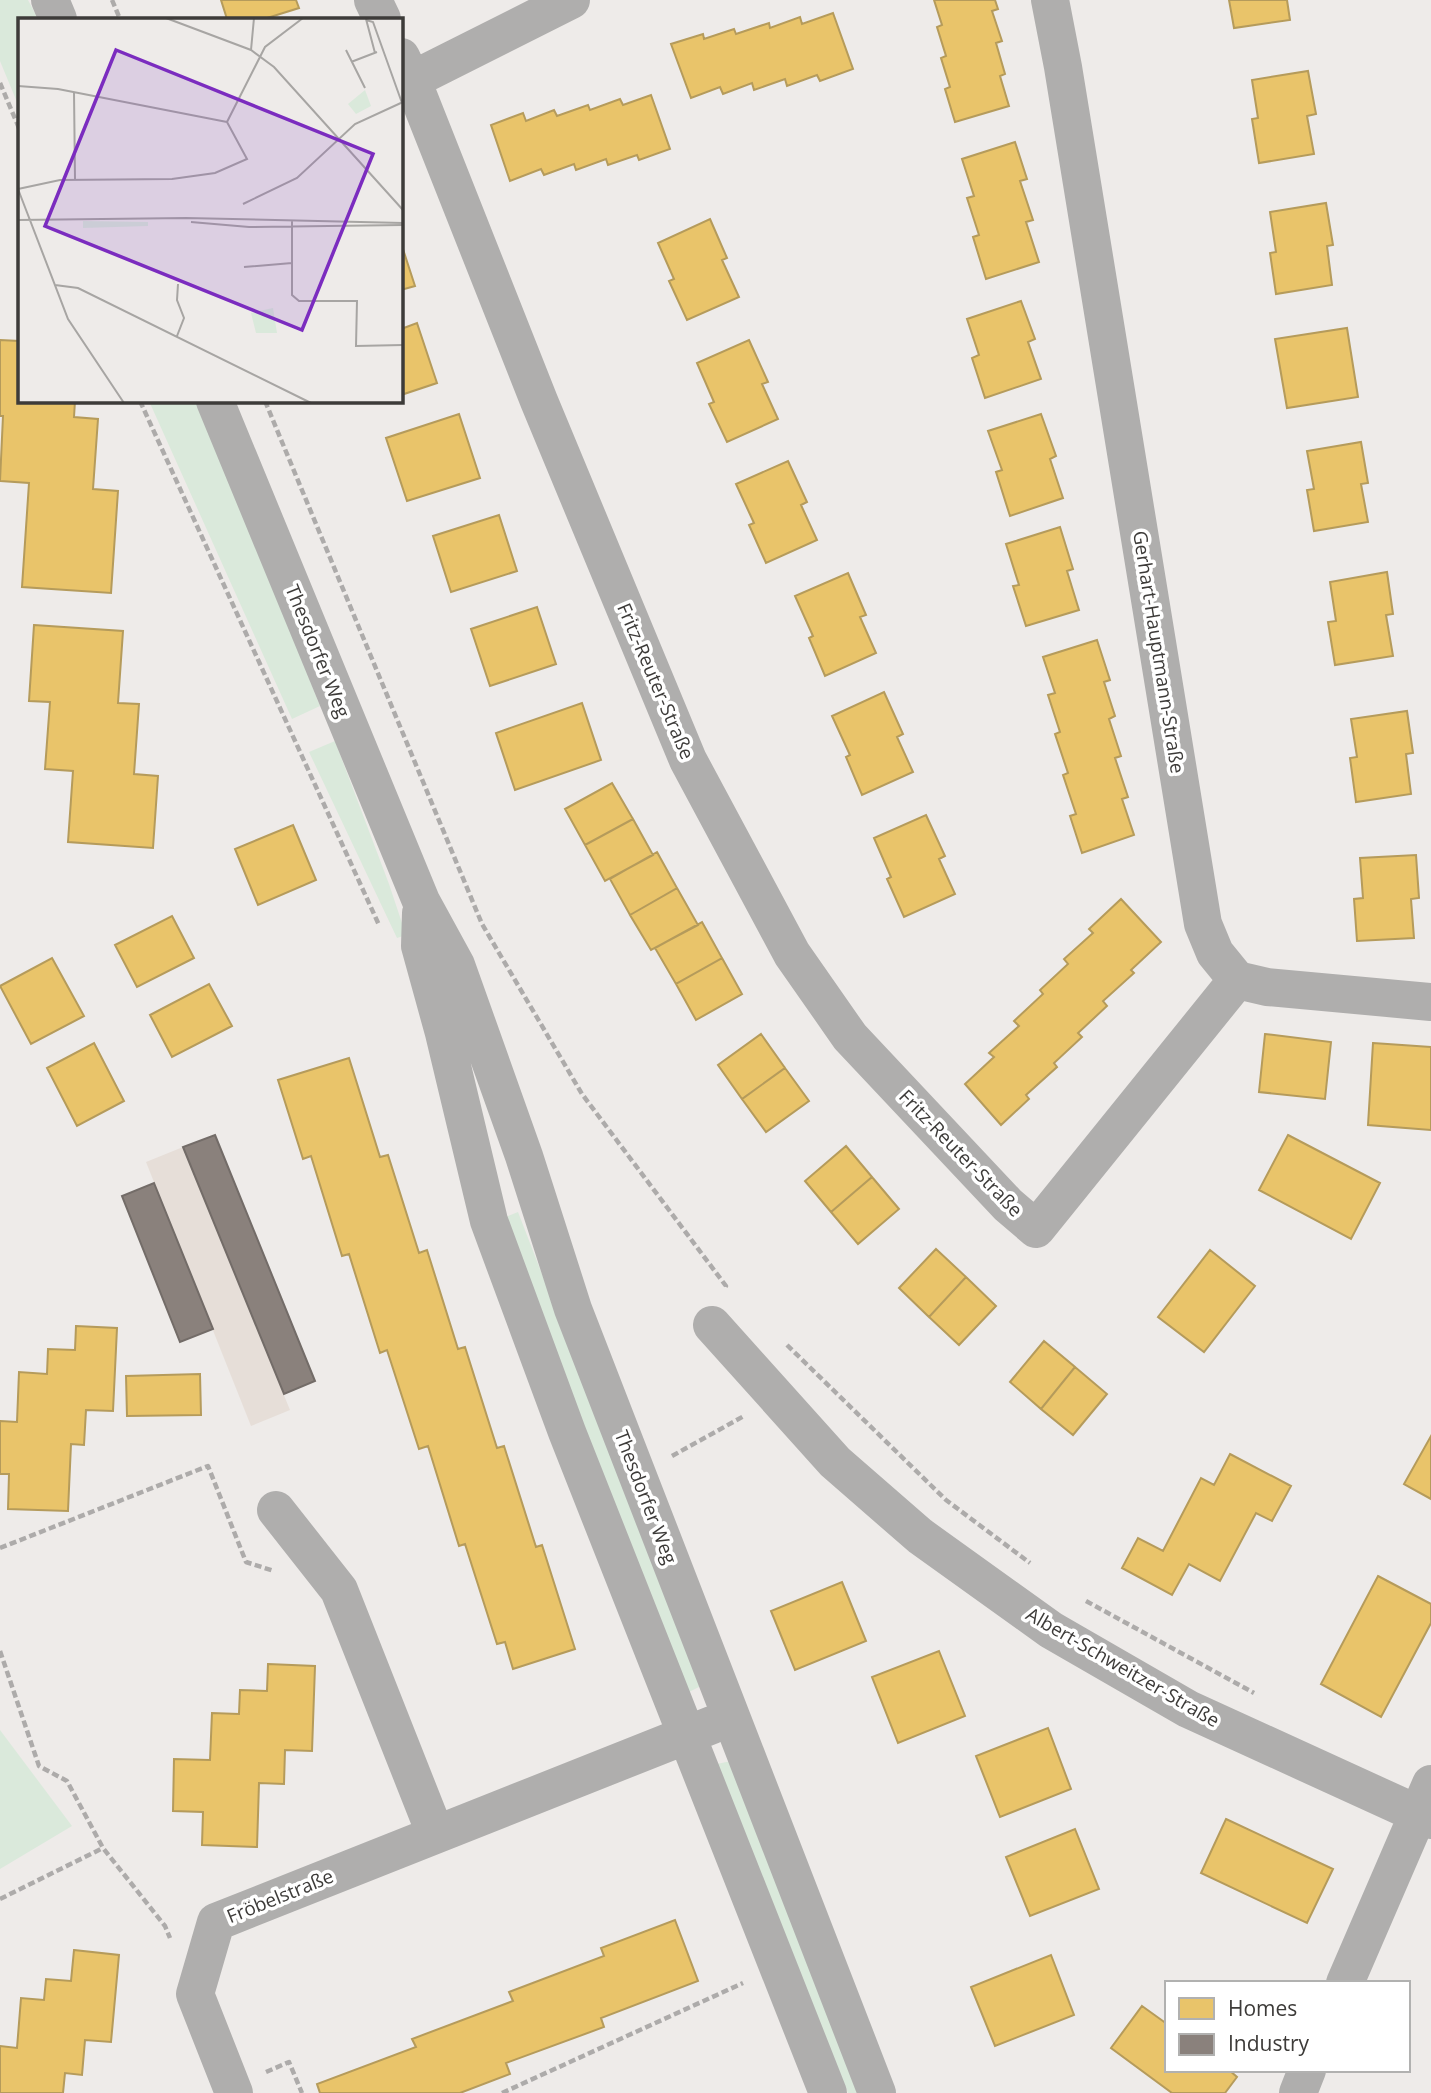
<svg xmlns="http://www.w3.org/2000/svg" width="1431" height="2093" font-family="'Open Sans',sans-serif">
	<rect width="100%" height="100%" fill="#eeebe9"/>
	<path fill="#e6ded8" d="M183,1147L290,1410L251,1426L146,1162Z"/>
	<path fill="#dae9db" d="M0,0H28L38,19H19V107L0,61Z
		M149,401H199L320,706L292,719Z
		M335,741L389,884L406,935L397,938L309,752Z
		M518,1212L701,1686L687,1693L503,1218Z
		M0,1730L72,1826L0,1869Z
		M731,1761L862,2093H848L717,1764Z"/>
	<path fill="#e9c46a" stroke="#b59b5b" stroke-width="2" d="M221,0H296L299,8L264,19H227Z
		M934,0H995L998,9L992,11L1002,41L996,43L1005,74L1000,76L1009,106L955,122L945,89L950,87L941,58L946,56L937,27L942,25Z
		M1229,0H1287L1290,20L1234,28Z
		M833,13L853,69L820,81L817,75L787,86L785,79L754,90L752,83L723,94L720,87L691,98L671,44L703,34L704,39L734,29L736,34L769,23L770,28L800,17L802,24Z
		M1308,71L1316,114L1307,116L1314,154L1259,163L1252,119L1258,118L1252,80Z
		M651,95L670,149L639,160L637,155L608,165L606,159L576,170L574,164L544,175L541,169L510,181L491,125L523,113L526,121L554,110L557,116L588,105L590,110L620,99L623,105Z
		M1015,142L1027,179L1020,181L1033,220L1026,222L1039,262L986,279L973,237L979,235L967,198L974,196L962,159Z
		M1326,203L1333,245L1327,246L1332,285L1276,294L1270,253L1276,252L1270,212Z
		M710,219L727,258L722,260L739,297L687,320L669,281L674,279L658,243Z
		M401,243L415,286L401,290Z
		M1021,301L1035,339L1028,342L1041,379L985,398L972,358L979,355L967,319Z
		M417,323L437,383L401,395V329Z
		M1347,328L1358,397L1287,408L1275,339Z
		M0,340L19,341V401H75L74,417L98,419L93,489L118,491L111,593L22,587L29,483L0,481L3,416H0Z
		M749,340L768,382L762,384L778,419L727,442L709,404L714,402L697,363Z
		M459,414L480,478L407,501L386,438Z
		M1041,414L1056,456L1050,459L1063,498L1010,516L996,472L1002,470L988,431Z
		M1361,442L1368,483L1361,484L1368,522L1314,531L1307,490L1314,489L1307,451Z
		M788,461L807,502L801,505L817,540L766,563L749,525L754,523L736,484Z
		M499,515L517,571L451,592L433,536Z
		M1060,527L1073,569L1067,571L1079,610L1026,626L1013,586L1019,585L1006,544Z
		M1387,572L1393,614L1386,615L1393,656L1335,665L1328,622L1336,621L1330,582Z
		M848,573L866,615L860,617L876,653L825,676L809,638L813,636L795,596Z
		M537,607L556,664L490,686L471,629Z
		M34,625L123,631L118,703L139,704L134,774L158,776L153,848L68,842L73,771L45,769L50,702L29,701Z
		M1097,640L1110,680L1104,682L1115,716L1109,719L1121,756L1115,758L1128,797L1122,799L1134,835L1082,853L1070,816L1076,814L1063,775L1068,773L1055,734L1060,732L1048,695L1055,693L1043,657Z
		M884,692L903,734L897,737L913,772L862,795L846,757L850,755L832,716Z
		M582,703L601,760L515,790L496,733Z
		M1407,711L1413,753L1406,754L1411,794L1356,802L1350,758L1357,757L1351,719Z
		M612,783L633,819L585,845L565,809Z
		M926,815L945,856L939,859L955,894L904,917L887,879L891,877L874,838Z
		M633,819L653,855L605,881L585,845Z
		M293,825L316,880L258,905L235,849Z
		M657,852L677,888L630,915L610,879Z
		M1416,855L1419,898L1411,899L1414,938L1357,941L1354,899L1363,898L1360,858Z
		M677,888L698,925L651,950L630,915Z
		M1121,899L1161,942L1131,970L1134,973L1103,1001L1107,1006L1078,1033L1082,1037L1054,1063L1057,1067L1026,1095L1029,1099L1001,1125L965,1084L994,1057L989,1053L1019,1026L1014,1021L1043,994L1040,990L1068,964L1064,959L1093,933L1089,929Z
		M172,916L194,958L137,987L115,945Z
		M702,922L722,958L676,984L655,948Z
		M52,958L84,1016L31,1044L0,986Z
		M722,958L742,994L696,1020L676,984Z
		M209,984L232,1026L172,1057L150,1015Z
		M761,1034L785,1068L742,1099L718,1065Z
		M1265,1034L1331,1042L1325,1099L1259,1092Z
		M94,1043L124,1101L77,1126L47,1068Z
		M1373,1043L1431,1047V1130L1368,1125Z
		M349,1058L380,1157L388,1155L419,1253L427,1250L458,1349L465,1347L497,1448L504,1446L536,1547L542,1545L575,1649L513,1669L505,1642L497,1644L465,1544L459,1546L428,1446L419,1449L387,1350L380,1353L349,1254L342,1256L311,1156L303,1159L278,1080Z
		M785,1068L809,1101L766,1132L742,1099Z
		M1288,1135L1380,1183L1351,1239L1259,1190Z
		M846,1146L872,1177L831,1212L805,1181Z
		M872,1177L899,1209L858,1244L831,1212Z
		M936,1249L966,1277L929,1317L899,1288Z
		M1210,1250L1255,1286L1204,1352L1158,1317Z
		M966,1277L996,1306L959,1345L929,1317Z
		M76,1326L117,1328L113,1411L86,1410L84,1445L71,1444L68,1511L8,1509L9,1474H0V1421L17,1422L19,1372L47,1374L48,1349L75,1350Z
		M1044,1341L1075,1367L1041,1409L1010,1382Z
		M1075,1367L1107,1394L1073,1435L1041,1409Z
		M200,1374L201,1415L127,1416L126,1376Z
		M1431,1436V1499L1404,1484Z
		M1230,1454L1291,1486L1272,1521L1256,1513L1220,1581L1189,1564L1172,1595L1122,1568L1138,1538L1163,1551L1201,1478L1214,1485Z
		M1378,1576L1431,1604V1623L1381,1717L1321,1684Z
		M842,1582L866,1641L795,1670L771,1611Z
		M939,1651L965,1716L898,1743L872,1677Z
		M268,1664L315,1666L312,1751L285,1750L284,1784L259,1783L257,1847L202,1845L203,1812L173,1811L174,1759L210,1760L212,1713L239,1714L240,1690L267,1691Z
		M1048,1728L1071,1789L1000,1817L976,1756Z
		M1226,1819L1333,1869L1307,1923L1201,1873Z
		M1075,1829L1099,1889L1030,1916L1006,1857Z
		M675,1920L698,1981L601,2018L604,2027L506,2063L510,2074L460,2093H320L317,2084L416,2047L412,2039L513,2001L509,1992L604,1956L601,1948Z
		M74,1950L119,1955L111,2042L85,2040L82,2075L65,2073L63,2093H0V2046L17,2048L21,1998L44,2000L46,1979L71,1981Z
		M1051,1955L1074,2015L995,2046L971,1987Z
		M1142,2006L1167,2024V2070H1229L1237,2077L1225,2093H1172L1111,2048Z"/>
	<path fill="#8a817c" stroke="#736c68" stroke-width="2" d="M215,1135L315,1381L284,1394L183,1147Z
		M154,1183L213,1329L180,1342L122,1196Z"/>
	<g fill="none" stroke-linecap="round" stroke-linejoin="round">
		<path stroke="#adabaa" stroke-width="4.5" stroke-dasharray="7 3.5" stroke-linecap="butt" d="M112,0L120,19
			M0,83L19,128
			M140,401L379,925
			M265,401L482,924L582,1094L726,1286L725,1289
			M787,1345L946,1500L1030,1563
			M672,1456L744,1416
			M0,1548L208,1466L246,1562L274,1571
			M1086,1601L1254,1693
			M0,1651L39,1766L67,1781L103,1848L165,1926L170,1938
			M0,1899L103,1848
			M266,2072L289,2062L302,2093
			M502,2093L743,1983"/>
		<path stroke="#afaead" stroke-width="38" d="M50,0L58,19
			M373,0L382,19
			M1050,0L1063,67L1203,924L1215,953L1237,980
			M401,57L412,80L539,401L688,760L792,954L850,1037L1008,1205L1036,1229L1237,980
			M412,80L571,0
			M215,401L421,901L456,965L524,1156L573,1309L877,2093
			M421,913L420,946L444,1033L489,1221L567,1432L828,2093
			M1237,980L1267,987L1431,1002
			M712,1325L835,1462L920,1536L1051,1630L1188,1709L1431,1820
			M276,1510L339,1590L435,1833
			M1345,1983L1431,1784
			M234,2093L195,1994L216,1922L712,1725
			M1298,2093L1307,2070"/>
	</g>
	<g text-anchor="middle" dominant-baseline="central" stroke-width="7" stroke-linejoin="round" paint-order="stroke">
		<g font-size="19" fill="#3d3b39" stroke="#fff">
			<text transform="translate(318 651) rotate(68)">Thesdorfer Weg</text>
			<text transform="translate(1159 652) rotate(81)">Gerhart-Hauptmann-Straße</text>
			<text transform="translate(656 681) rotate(67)">Fritz-Reuter-Straße</text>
			<text transform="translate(961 1153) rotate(46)">Fritz-Reuter-Straße</text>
			<text transform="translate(646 1497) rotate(69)">Thesdorfer Weg</text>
			<text transform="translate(1123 1667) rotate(30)">Albert-Schweitzer-Straße</text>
			<text transform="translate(280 1896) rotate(-22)">Fröbelstraße</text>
		</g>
	</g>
	<g transform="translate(18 18)">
		<rect width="385" height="385" fill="#eeebe9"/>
		<path d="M347,72L353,88L338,96L330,86ZM65,203L130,204V208L65,210ZM255,290L259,315H238L233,295Z" fill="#dae9db"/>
		<path fill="none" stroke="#a7a5a3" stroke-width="2" d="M148,0L233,32L256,49L385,192M348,1L357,35M348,2L355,4L384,85M233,32L236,0M328,32L347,70M333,44L359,34M0,68L40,71L209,104M56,74L57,161M209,104L247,29L285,0M0,171L42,162L154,161L197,155L229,141L209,104M0,171L50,301L106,385M225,186L279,160L337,106L385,84M0,202L168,200L385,205M274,203V277L281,283H339L338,328L385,327M173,204L231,209L385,207M226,249L274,245M37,267L60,270L293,385M159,318L166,300L159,282L160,266"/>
		<path fill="#7b2cbf" fill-opacity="0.15" stroke="#7b2cbf" stroke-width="3.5" d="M98,32L355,136L284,312L27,208Z"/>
		<rect width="385" height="385" fill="none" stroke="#3d3b39" stroke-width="3.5"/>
	</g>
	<rect x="1165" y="1981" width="245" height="91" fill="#ffffff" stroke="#b1b1b0" stroke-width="2"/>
	<rect x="1179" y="1998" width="35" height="21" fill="#e9c46a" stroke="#b1b1b0" stroke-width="2"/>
	<text x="1228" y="2016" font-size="21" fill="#3d3b39">Homes</text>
	<rect x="1179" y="2034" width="35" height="21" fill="#8a817c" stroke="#b1b1b0" stroke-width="2"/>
	<text x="1228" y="2051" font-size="21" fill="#3d3b39">Industry</text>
</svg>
